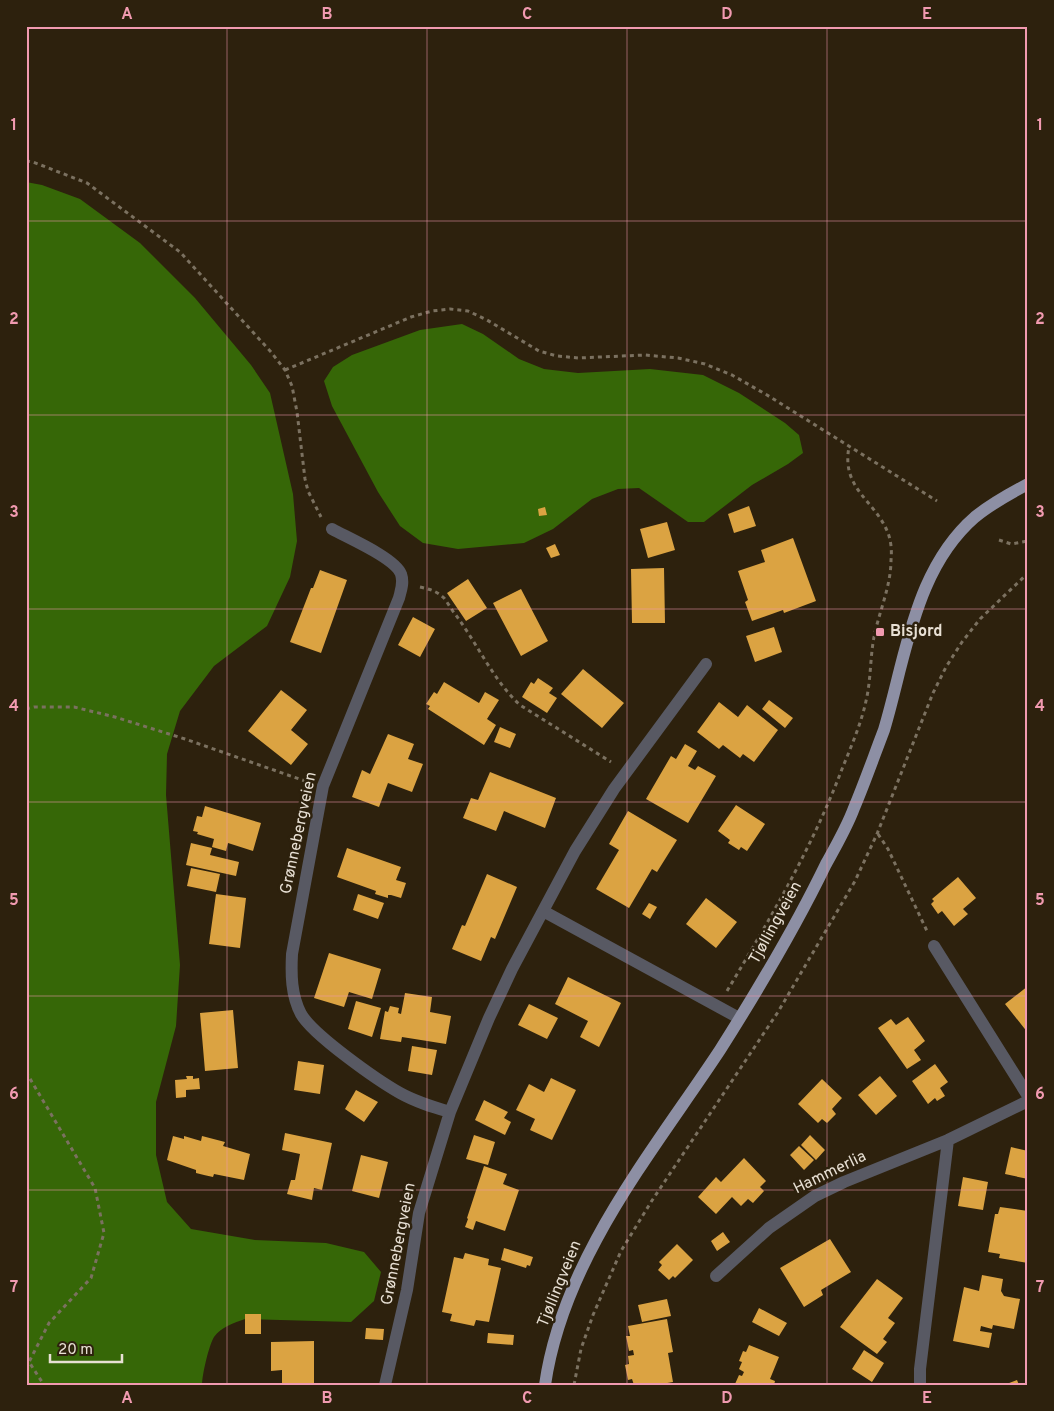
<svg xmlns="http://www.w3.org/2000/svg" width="1054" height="1411" font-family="Overpass,sans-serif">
	<rect width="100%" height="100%" fill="#2d210d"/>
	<path fill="#366707" d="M26,182L42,185L80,199L140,243L195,298L251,365L270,393L293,494L297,541L290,577L267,626L214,666L180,711L167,754L166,795L180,965L176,1026L156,1102V1155L167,1202L191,1229L255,1240L326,1243L364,1252L381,1272L374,1301L351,1322L245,1319C234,1323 221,1327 214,1337C209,1345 202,1375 202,1385H26Z
		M462,324L483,334L519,359L544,369L578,373L650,369L703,375L739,393L785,423L799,435L803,453L788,464L752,485L704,522H688L639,488L618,489L592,499L553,529L524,543L458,549L423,543L400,526L378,492L332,406L324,381L333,367L352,355L420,330Z"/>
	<path fill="#dba342" d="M749,506L756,526L734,533L728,514Z
		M545,507L547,515L539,516L538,509Z
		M667,522L675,550L648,558L640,529Z
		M793,538L816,601L784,613L783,610L752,621L745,602L748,600L738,571L765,562L761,550Z
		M555,544L560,555L551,558L546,548Z
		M664,568L665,623H632L631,569Z
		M320,570L347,580L321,653L290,642L311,588H313Z
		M468,579L487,608L466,621L447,593Z
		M521,589L548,641L521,656L493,603Z
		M413,617L435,629L420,657L398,645Z
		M774,627L782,652L755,662L746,636Z
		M583,669L624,703L602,728L561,694Z
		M538,678L553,688L549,693L557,698L547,713L522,697L531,682L534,684Z
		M444,682L479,703L485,692L499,700L487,719L496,725L484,745L428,709L430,706L426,704L434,692L437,694Z
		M281,690L307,710L291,730L308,744L291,765L248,731Z
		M769,700L793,718L785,728L762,709Z
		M719,702L738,717L747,705L778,730L754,762L743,754L740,758L723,745L719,749L697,732Z
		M500,727L516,734L510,748L494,742Z
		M388,734L414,744L408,759L423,764L412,792L388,783L379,807L352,797L362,770L370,774Z
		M685,744L697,751L688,766L695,770L698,766L716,776L688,823L646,799L671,756L676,759Z
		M490,772L556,798L545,828L504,811L496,831L463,818L471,798L478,800Z
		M736,805L765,824L747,851L741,847L739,850L728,843L730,840L718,831Z
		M205,806L261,823L253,851L228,843L226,851L212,847L214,839L197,834L198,832L193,831L197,816L202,817Z
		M628,811L677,840L657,872L652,869L629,908L596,889L619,850L609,844Z
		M191,843L212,848L210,855L239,862L236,876L186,865Z
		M347,848L401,867L396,880L406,883L401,898L391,895H388V898L375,894L376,891L337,877Z
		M191,868L220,874L216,892L187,886Z
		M487,874L517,887L495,939L491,937L481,961L452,949L462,925L465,926Z
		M958,877L976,898L963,909L968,914L954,926L942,911L938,914L931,904L934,901L932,899Z
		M216,894L246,898L240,948L209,944Z
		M358,894L384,903L378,919L353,910Z
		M706,898L737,922L716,948L686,924Z
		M649,903L657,907L650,919L642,914Z
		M329,953L381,969L372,999L349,992L344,1007L314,998Z
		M568,977L621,1003L599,1047L580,1037L588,1021L555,1004Z
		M1028,986V1033L1005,1004Z
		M405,993L432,997L430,1012L451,1016L446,1044L402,1037L401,1042L380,1039L385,1011L388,1012L390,1006L399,1008L398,1013L401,1014Z
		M356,1001L381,1008L372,1037L348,1029Z
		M529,1004L558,1018L547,1039L518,1025Z
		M233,1010L238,1068L205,1071L200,1013Z
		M908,1017L925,1041L914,1050L921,1060L907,1069L878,1028L891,1019L896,1025Z
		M412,1046L437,1050L432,1075L408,1071Z
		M298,1061L324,1065L320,1094L294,1090Z
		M935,1064L948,1082L940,1088L945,1096L937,1101L935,1098L928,1104L912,1081Z
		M186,1076H193V1079L199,1078L200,1089L186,1090V1097L176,1098L175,1080L187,1079Z
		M880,1076L897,1096L876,1115L858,1095Z
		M551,1078L576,1090L552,1140L530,1130L535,1119L516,1110L529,1084L544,1092Z
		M822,1079L842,1098L832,1109L836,1114L827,1123L822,1119L818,1123L798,1104Z
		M356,1090L378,1102L364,1122L345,1109Z
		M484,1100L508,1112L504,1118L511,1122L505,1135L475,1120Z
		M285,1133L332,1143L322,1190L314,1188L312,1200L287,1194L291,1180H295L300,1154L282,1150Z
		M474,1135L495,1142L488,1165L466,1159Z
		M810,1135L825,1150L816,1160L801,1145Z
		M173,1136L184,1139V1136L201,1141L202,1136L225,1142L223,1146L250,1154L244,1180L214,1174L213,1177L204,1175L196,1173V1170L167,1160Z
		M799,1146L814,1160L804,1170L790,1155Z
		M1011,1147L1028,1151V1179L1005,1174Z
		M361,1155L388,1162L379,1198L352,1191Z
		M744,1158L766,1181L760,1187L764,1191L753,1203L748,1199L741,1206L732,1197L716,1214L698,1197L716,1177L721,1182Z
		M484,1166L507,1174L503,1184L519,1190L505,1231L476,1221L473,1230L465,1227L468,1219L467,1218Z
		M963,1177L988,1182L983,1210L958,1206Z
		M1000,1207L1028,1211V1263L999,1258L1000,1254L988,1252L995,1214H998Z
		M723,1232L730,1242L717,1251L711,1241Z
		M830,1239L851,1272L821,1290L823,1295L804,1307L780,1268Z
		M677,1244L693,1260L675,1278L673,1276L669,1280L658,1270L662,1265L659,1262Z
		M504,1248L533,1257L530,1266L527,1265L526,1268L501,1260Z
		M465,1253L489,1259L488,1265L501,1268L489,1322L476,1320L474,1326L450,1321L452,1314L442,1312L454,1257L463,1259Z
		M982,1275L1003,1279L1001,1291L1004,1296L1020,1299L1014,1329L993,1325L992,1329L981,1326L980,1331L992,1333L989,1348L953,1341L964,1287L979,1291Z
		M877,1279L903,1298L888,1318L895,1323L883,1339L887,1342L877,1354L840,1327Z
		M667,1299L671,1316L642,1322L638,1305Z
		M759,1308L787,1323L779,1336L752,1322Z
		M245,1314H261V1334H245Z
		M667,1319L673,1352L668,1353L673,1382L656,1385H634L632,1379L628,1380L625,1365L629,1364L628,1356L634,1355L633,1350L629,1351L626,1336H630L628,1326Z
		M366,1328L384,1329L383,1340L365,1339Z
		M488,1333L514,1335L513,1345L487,1343Z
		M314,1341V1385H282V1370L271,1371V1342Z
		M749,1345L779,1357L770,1379L775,1381L774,1385L735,1384L739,1375L742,1376L744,1372L739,1369L742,1362L739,1361L743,1351L746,1352Z
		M864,1350L884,1363L872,1382L852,1369Z
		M1017,1380L1019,1385H1004Z"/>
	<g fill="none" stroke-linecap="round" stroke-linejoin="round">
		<path stroke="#7b7160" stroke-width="3" stroke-dasharray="4 4" stroke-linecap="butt" d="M26,161L33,162L87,183L180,252L271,352L285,370L292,386L297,412L305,479L308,491L321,517
			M285,370L411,317L432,311L450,309L468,311L487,320L539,351L557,356L578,358L645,355L678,358L705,364L732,375L767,395L937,501
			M999,540L1011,544L1028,541
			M420,587C429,589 437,591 444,598C448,603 451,609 455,614C477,643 493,680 520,705L611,762
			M26,709L34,707H74L115,717L185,739L305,781
			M878,834L888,849L927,931
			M727,991C770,919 812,848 842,769C851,747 861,724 866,701C871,680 870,658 874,637C879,612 891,586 891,560C892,551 891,541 888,533C875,500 841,489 849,447
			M26,1072L95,1188L104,1233L91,1278L49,1323L29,1362L44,1385
			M574,1385L581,1349L593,1315L621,1251L651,1202L778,1012L855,881L877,834L933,693L946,667L962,642L980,619L1028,573"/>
		<path stroke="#585963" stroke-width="12" d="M934,946L1028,1096"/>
		<path stroke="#585963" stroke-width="12" d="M332,529C348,538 395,558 401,574C404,583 401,590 399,598L323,786L292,954C291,974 291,995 301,1014C313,1035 377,1080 400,1093C416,1102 433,1107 450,1112L419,1213L407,1290L385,1385
			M543,911L739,1018
			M450,1112L489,1018L512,969L575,851L614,789L706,664
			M716,1276L769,1228L815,1196L844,1182L948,1140L1028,1101
			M920,1385V1369L948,1140"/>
		<path stroke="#8d8fa4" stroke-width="12" d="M545,1385C563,1259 652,1153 720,1050C758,990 795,928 826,864C836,846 847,827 854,808C865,782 874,756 884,730C890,710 895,689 900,669C914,614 930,556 975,517C991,504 1009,494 1028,484"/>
	</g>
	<path fill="none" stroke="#f19ab0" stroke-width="1" stroke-opacity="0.55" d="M227,26V1385M427,26V1385M627,26V1385M827,26V1385M26,221H1028M26,415H1028M26,609H1028M26,802H1028M26,996H1028M26,1190H1028"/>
	<rect fill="#f19ab0" stroke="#2d210d" stroke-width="2" x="875" y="627" width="10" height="10" rx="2.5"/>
	<g text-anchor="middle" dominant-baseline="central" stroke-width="5" stroke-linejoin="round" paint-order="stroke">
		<g font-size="16" font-weight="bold" fill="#e8e0d4" stroke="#2d210d" text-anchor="start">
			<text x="890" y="632">Bisjord</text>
		</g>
		<g font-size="16" fill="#e8e0d4" stroke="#2d210d">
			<text transform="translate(299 833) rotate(-78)">Grønnebergveien</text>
			<text transform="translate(776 923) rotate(-61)">Tjøllingveien</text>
			<text transform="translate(830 1173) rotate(-26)">Hammerlia</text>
			<text transform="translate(399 1244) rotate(-79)">Grønnebergveien</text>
			<text transform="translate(560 1284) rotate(-68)">Tjøllingveien</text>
		</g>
	</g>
	<rect width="1054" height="1411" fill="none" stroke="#2d210d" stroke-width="55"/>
	<path d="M50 1354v8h72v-8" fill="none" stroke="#e8e0d4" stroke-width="2.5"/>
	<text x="58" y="1354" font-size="15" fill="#e8e0d4" stroke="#2d210d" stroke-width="4" paint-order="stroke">20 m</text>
	<rect x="28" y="28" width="998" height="1356" fill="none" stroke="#f19ab0" stroke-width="2"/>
	<g font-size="16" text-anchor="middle" font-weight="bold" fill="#f19ab0">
		<text x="127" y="19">A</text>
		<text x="327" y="19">B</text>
		<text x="527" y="19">C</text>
		<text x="727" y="19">D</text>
		<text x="927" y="19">E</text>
		<text x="14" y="130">1</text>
		<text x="1040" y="130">1</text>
		<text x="14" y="324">2</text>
		<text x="1040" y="324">2</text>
		<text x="14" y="517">3</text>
		<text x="1040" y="517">3</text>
		<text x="14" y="711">4</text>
		<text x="1040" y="711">4</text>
		<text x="14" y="905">5</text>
		<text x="1040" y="905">5</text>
		<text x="14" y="1099">6</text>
		<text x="1040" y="1099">6</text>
		<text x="14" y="1292">7</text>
		<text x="1040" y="1292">7</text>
		<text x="127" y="1403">A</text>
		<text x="327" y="1403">B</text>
		<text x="527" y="1403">C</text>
		<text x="727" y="1403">D</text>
		<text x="927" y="1403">E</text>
	</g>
</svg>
